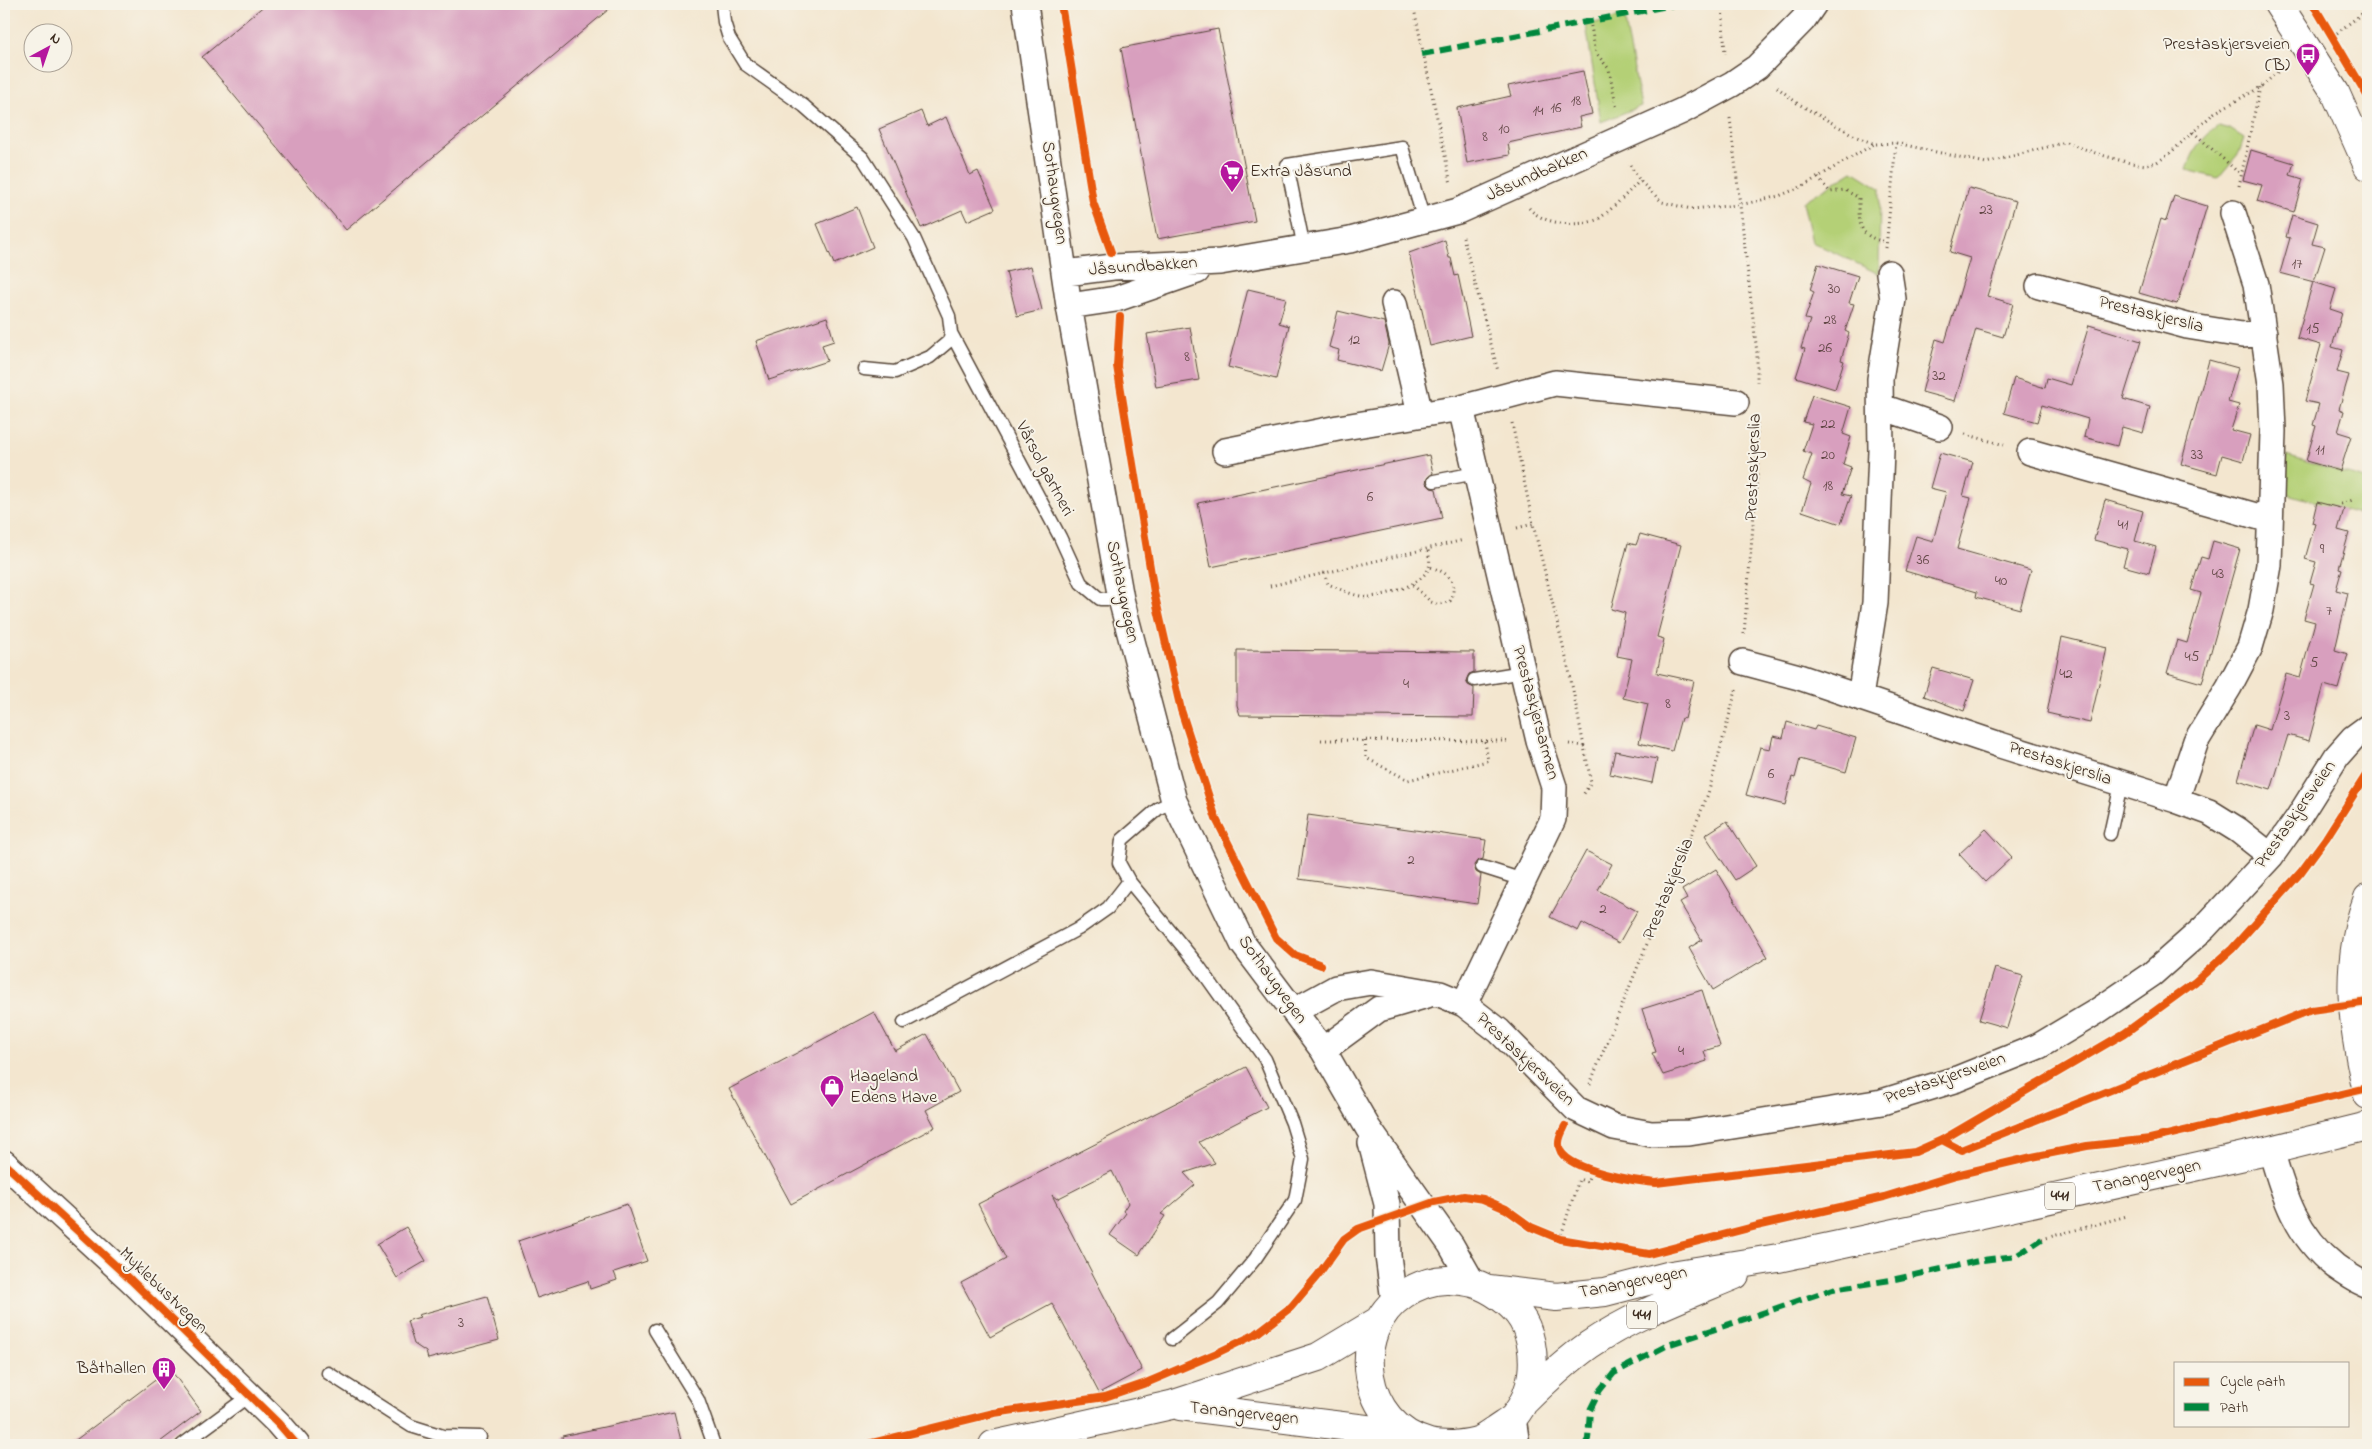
<svg xmlns="http://www.w3.org/2000/svg" width="2372" height="1449" font-family="'Indie Flower',sans-serif">
	<rect width="100%" height="100%" fill="#f7f3e8"/>
	<filter id="ink" filterUnits="userSpaceOnUse"><feTurbulence type="fractalNoise" baseFrequency=".02" numOctaves="2"/><feDisplacementMap in="SourceGraphic" scale="10" xChannelSelector="R" yChannelSelector="G"/><feConvolveMatrix kernelMatrix="1 2 1 2 8 2 1 2 1" color-interpolation-filters="sRGB"/></filter>
	<filter id="wash" filterUnits="userSpaceOnUse"><feTurbulence type="fractalNoise" baseFrequency=".0096" numOctaves="4" result="noise"/><feDisplacementMap in="SourceGraphic" scale="20" xChannelSelector="R" yChannelSelector="G"/><feGaussianBlur stdDeviation="1.12" result="paint"/><feColorMatrix in="noise" values="0 0 0 0 0 0 0 0 0 0 0 0 0 0 0 0 0 1.4 0 .05"/><feComposite in="paint" operator="in"/></filter>
	<g filter="url(#wash)">
		<rect width="100%" height="100%" fill="#f3e6cf"/>
		<path fill="#b4d076" stroke="#787d4a" d="M1624,16L1641,106L1601,122L1586,25Z
			M2218,126L2230,129L2244,138L2239,153L2218,178L2187,170C2192,151 2202,138 2218,126Z
			M1853,171L1880,188L1879,274L1812,242L1803,202Z
			M2286,456L2368,480V517L2285,493Z"/>
		<g id="blocks">
			<path fill="#d89fbe" d="M266,4H615L346,230L202,57Z
				M1218,29L1255,221L1157,239L1121,48Z
				M1583,71L1592,114L1579,117L1581,127L1508,143L1510,155L1467,163L1457,108L1511,96L1508,86Z
				M921,111L927,126L946,117L970,175L978,171L995,209L967,221L962,210L921,228L879,129Z
				M2251,150L2294,163L2290,175L2303,179L2294,212L2257,201L2262,185L2243,180Z
				M1969,188L2016,201L1987,296L2013,304L2003,337L1976,329L1955,401L1922,392L1936,339L1945,342L1970,258L1950,252Z
				M2174,196L2207,206L2177,304L2139,293L2161,219L2166,221Z
				M857,207L873,247L834,264L817,224Z
				M2292,215L2318,223L2312,244L2325,247L2314,282L2280,273L2290,238L2286,237Z
				M1445,240L1449,258H1451L1455,276L1458,275L1471,336L1430,346L1409,253Z
				M1818,264L1858,276L1849,303L1854,304L1845,331L1849,333L1841,360L1844,361L1835,389L1796,377L1805,349L1801,348L1810,320L1805,319L1814,292L1810,290Z
				M1031,266L1042,310L1017,316L1006,272Z
				M2313,282L2336,289L2330,309L2342,313L2332,347L2343,350L2337,372L2349,375L2339,409L2344,411L2338,432L2351,436L2340,471L2306,461L2316,426L2313,425L2319,404L2305,401L2321,345L2297,338Z
				M1248,289L1286,298L1279,323L1289,326L1276,379L1228,367Z
				M1338,311L1384,322L1389,344L1381,371L1337,360L1339,350L1329,347Z
				M827,317L834,341L822,345L827,361L769,380L756,341Z
				M2089,325L2141,341L2123,399L2150,407L2143,433L2122,427L2117,446L2084,437L2088,419L2042,405L2037,422L2004,413L2014,378L2045,388L2047,378L2071,385Z
				M1190,327L1199,380L1156,387L1147,334Z
				M2209,360L2238,368L2228,402L2239,405L2231,430L2250,435L2243,461L2222,455L2217,474L2181,464Z
				M1812,395L1851,407L1843,434L1851,437L1843,464L1851,467L1842,494L1851,496L1841,524L1802,511L1811,484L1803,480L1812,454L1803,451L1812,424L1803,422Z
				M1940,453L1973,462L1963,496L1971,498L1957,549L2031,570L2020,609L1976,597L1977,592L1905,571L1916,536L1933,541L1946,492L1930,488Z
				M1429,455L1433,473L1427,478L1426,483L1431,488L1436,489L1442,518L1211,567L1198,503Z
				M2105,500L2143,511L2135,541L2156,547L2149,573L2123,566L2128,549L2094,540Z
				M2317,502L2344,509L2338,530L2349,533L2339,568L2342,569L2336,590L2348,593L2335,650L2348,654L2338,689L2324,685L2309,741L2288,735L2271,790L2238,780L2254,725L2270,730L2286,674L2300,678L2315,622L2304,619L2314,584L2310,583L2316,562L2305,559L2315,524L2312,523Z
				M1640,534L1681,545L1657,637L1664,639L1657,673L1694,681L1685,719L1681,718L1672,751L1639,743L1648,704L1623,698L1632,659L1617,656L1625,613L1611,609L1628,543L1636,545Z
				M2213,541L2240,549L2202,683L2167,673L2177,640L2187,643L2201,593L2191,590L2201,557L2208,559Z
				M2062,637L2107,648L2090,723L2047,713Z
				M1237,650L1474,652V672L1469,674L1466,681L1468,685L1474,688L1473,717L1240,715L1237,705Z
				M1933,668L1974,680L1964,711L1924,696Z
				M1787,722L1814,730L1816,726L1856,738L1846,772L1800,759L1795,778L1792,777L1785,805L1746,795L1760,747L1770,749L1773,736L1783,738Z
				M1615,751L1657,759L1652,783L1610,774Z
				M1308,815L1486,840L1483,859L1477,861L1474,865L1476,872L1481,875L1477,904L1299,879Z
				M1727,821L1756,866L1735,880L1705,835Z
				M1986,829L2012,857L1985,882L1959,854Z
				M1586,851L1612,864L1598,890L1637,911L1619,943L1582,923L1578,931L1550,917Z
				M1716,869L1768,957L1713,990L1689,948L1702,940L1680,903L1687,899L1682,890Z
				M1995,968L2023,976L2007,1028L1979,1020Z
				M1702,990L1720,1046L1704,1051L1707,1061L1663,1075L1652,1053L1656,1052L1642,1009Z
				M874,1012L895,1051L927,1034L959,1092L926,1110L935,1127L791,1204L729,1089Z
				M1246,1067L1267,1107L1199,1142L1215,1163L1184,1173L1195,1185L1161,1214L1165,1216L1139,1255L1110,1235L1126,1213L1123,1211L1128,1203L1112,1171L1057,1199L1052,1195L1142,1370L1099,1393L1052,1303L990,1337L961,1283L1006,1259L978,1204Z
				M627,1204L647,1261L614,1272L617,1280L590,1289L588,1281L537,1298L518,1241Z
				M406,1227L426,1261L397,1278L377,1244Z
				M487,1296L499,1340L428,1359L426,1352L414,1344L407,1321L420,1317L418,1315Z
				M170,1369L201,1411L156,1445H69Z
				M674,1412L682,1445H563L562,1436Z"/>
		</g>
	</g>
	<g filter="url(#ink)">
		<use href="#blocks" fill-opacity="0" stroke="#574639" stroke-width="1"/>
		<g fill="none" stroke-linecap="round" stroke-linejoin="round">
			<defs>
				<path id="lane" d="M722,4L724,22L729,38L745,64L804,106L863,158L914,238L949,316L951,333L949,341L930,357L895,372L864,369
					M1304,248L1287,165L1402,147L1424,220
					M951,333L1060,537L1081,583L1100,599H1121
					M1434,481L1476,473
					M1474,680L1523,672
					M2110,834L2121,784
					M1482,867L1523,880
					M1129,881L1198,965L1265,1059L1292,1123L1303,1159L1295,1200L1255,1259L1218,1303L1172,1339
					M904,1022L1078,929L1108,908L1129,881L1119,863L1122,840L1159,808L1174,801
					M655,1330L698,1400L714,1445
					M328,1373L411,1426L443,1436L480,1437
					M182,1445L250,1395"/>
				<path id="street" d="M1025,4L1069,306L1121,599L1174,801L1243,944L1323,1050L1368,1128L1451,1245L1472,1282
					M1066,273L1113,267L1220,262L1350,240L1458,211L1682,111L1732,84L1757,67L1803,20L1814,4
					M2039,286L2187,326L2242,335L2264,333
					M1394,303L1420,414
					M1069,306L1116,299L1197,271
					M1882,407L1940,427
					M1461,408L1539,741L1554,787L1553,819L1464,1004
					M1225,451L1338,428L1461,408L1555,383L1736,402
					M2030,452L2270,520
					M1743,662L1799,677L2000,745L2176,800L2209,812L2238,830L2271,856
					M1860,697L1875,603L1881,451L1880,379L1893,299L1889,273
					M2176,800L2196,741L2229,687L2250,647L2261,610L2269,565L2273,431L2271,384L2256,284L2233,213
					M1294,1011L1336,988L1371,982L1440,994L1464,1004L1499,1031L1576,1109L1614,1127L1651,1134L1689,1133L1882,1102L1957,1079L2039,1046L2096,1012L2152,974L2204,928L2271,856L2298,818L2337,756L2353,738L2368,727
					M1323,1050L1379,1009L1427,995
					M1371,1143L1387,1204L1388,1256L1394,1301
					M2271,1150C2284,1196 2296,1235 2335,1266C2345,1273 2357,1282 2368,1285
					M4,1163L131,1280L278,1423L297,1445
					M1513,1418L1517,1445"/>
				<path id="secondary" d="M2278,4L2335,92L2368,166
					M2368,898C2343,965 2352,1027 2368,1095"/>
				<path id="primary" d="M1489,1289L1556,1297L1605,1292L1671,1275L1778,1258L1937,1224L2271,1150L2368,1126
					M1525,1401C1545,1381 1565,1362 1589,1345C1633,1315 1685,1296 1735,1275
					M1180,1406L1407,1434
					M993,1445L1171,1405L1318,1357L1378,1321
					M1452,1445C1444,1445 1436,1445 1429,1443C1362,1425 1347,1332 1404,1294C1418,1285 1433,1279 1450,1280C1460,1281 1470,1281 1479,1285C1498,1293 1518,1308 1526,1327C1538,1357 1534,1392 1514,1417C1509,1422 1501,1426 1496,1430C1491,1433 1485,1438 1480,1440C1472,1443 1462,1444 1454,1445"/>
			</defs>
			<use href="#lane" stroke="#574639" stroke-width="15"/>
			<use href="#street" stroke="#574639" stroke-width="28"/>
			<use href="#secondary" stroke="#574639" stroke-width="30"/>
			<use href="#primary" stroke="#574639" stroke-width="30"/>
			<path stroke="#574639" stroke-width="3" stroke-dasharray="1 4" stroke-linecap="butt" d="M1413,4L1451,184
				M1722,4L1725,54
				M1590,21L1596,53L1609,69L1617,110
				M2333,36L2368,9
				M1777,87L1797,103L1857,137L1875,144L1896,143L1986,163L2066,142L2098,154L2130,163L2146,165L2157,162L2168,155L2214,113L2261,87L2283,67
				M1730,118L1757,353V382
				M2193,132L2240,174
				M1630,165L1640,181L1662,202L1691,209L1740,205L1779,196L1803,186L1874,144
				M1818,178L1830,192L1845,190L1859,198C1859,224 1857,236 1886,242
				M2239,186L2260,87
				M1529,208C1543,225 1577,227 1596,220C1605,217 1631,189 1640,181
				M1463,237L1498,371
				M1886,248L1896,143
				M1512,423L1533,524L1569,670L1591,782L1583,795
				M1965,434L2004,445
				M2341,504L2353,500
				M1517,528L1533,524
				M1324,573L1328,584C1340,589 1355,597 1369,597C1385,596 1423,585 1429,567C1431,562 1428,553 1428,548
				M1413,585L1431,602L1439,605L1450,601C1459,582 1448,572 1430,567
				M1270,586L1464,540
				M1744,634L1758,465L1757,421
				M1321,740L1510,741
				M1365,741L1366,758L1408,780L1488,761L1485,741
				M1569,744L1585,746
				M1590,1084L1708,794L1737,687
				M1560,1239L1579,1179L1587,1182L1592,1169
				M2042,1239L2127,1216"/>
			<use href="#lane" stroke="#fff" stroke-width="12"/>
			<use href="#street" stroke="#fff" stroke-width="25"/>
			<use href="#secondary" stroke="#fff" stroke-width="28"/>
			<use href="#primary" stroke="#fff" stroke-width="28"/>
			<path stroke="#00873e" stroke-width="6" stroke-dasharray="12 6" stroke-linecap="butt" d="M1422,54L1678,4
				M1585,1445L1588,1439L1590,1410L1600,1390L1614,1373L1668,1345L1833,1289L1891,1280L1983,1260L2016,1256L2042,1239"/>
			<defs>
				<path id="cycleway" d="M1061,4L1093,202L1111,252
					M2313,4L2368,97
					M1120,317L1117,366L1154,592L1181,710L1216,819L1276,938L1295,955L1321,965
					M1565,1126C1561,1134 1556,1143 1561,1152C1573,1171 1634,1181 1656,1183L1915,1152L1942,1140L2125,1033L2195,982L2232,949L2301,872L2326,838L2368,772
					M1942,1140L1961,1150L2311,1010L2368,1002
					M4,1163L131,1280L278,1423L297,1445
					M864,1445L994,1413L1105,1397L1146,1383L1217,1353L1256,1334L1291,1307L1318,1275L1344,1239L1358,1229L1434,1202L1464,1196L1483,1199L1506,1209L1531,1227L1560,1239L1649,1254L1757,1226L1884,1197L1956,1175L2032,1157L2087,1146L2150,1139L2368,1088"/>
			</defs>
			<use href="#cycleway" stroke="#f7f3e8" stroke-width="11"/>
			<use href="#cycleway" stroke="#e8590c" stroke-width="8"/>
		</g>
	</g>
	<defs>
		<symbol id="bus-pin" viewBox="-11 -11 22 30"><path d="M0 17L-7.5 6A9.5 9.5 0 1 1 7.5 6Z" fill="#b5179e" stroke="#f7f3e8"/><path d="M-5-6H5V4H4V6H2V4H-2V6H-4V4H-5ZM-3.5-4V0h7V-4ZM-3.5 1.2v1.5H-2V1.2ZM2 1.2v1.5H3.5V1.2Z" fill="#fff"/></symbol>
		<symbol id="supermarket-pin" viewBox="-11 -11 22 30"><path d="M0 17L-7.5 6A9.5 9.5 0 1 1 7.5 6Z" fill="#b5179e" stroke="#f7f3e8"/><path d="M-6-5.5h2.5l.6 2H6L4.5 2H-2.5L-4.4-4H-6ZM-1.5 3.2a1.3 1.3 0 1 0 .1 0ZM3 3.2a1.3 1.3 0 1 0 .1 0Z" fill="#fff"/></symbol>
		<symbol id="shop-pin" viewBox="-11 -11 22 30"><path d="M0 17L-7.5 6A9.5 9.5 0 1 1 7.5 6Z" fill="#b5179e" stroke="#f7f3e8"/><path d="M-5-2.5h2.3a2.7 3.5 0 0 1 5.4 0H5L5.5 6h-11ZM-1.5-2.5h3a1.5 2.3 0 0 0-3 0Z" fill="#fff"/></symbol>
		<symbol id="building-pin" viewBox="-11 -11 22 30"><path d="M0 17L-7.5 6A9.5 9.5 0 1 1 7.5 6Z" fill="#b5179e" stroke="#f7f3e8"/><path d="M-4-6H4V6H1V3H-1V6H-4ZM-2.5-4.3h1.7v1.8h-1.7ZM.8-4.3h1.7v1.8H.8ZM-2.5-1h1.7V.8h-1.7ZM.8-1h1.7V.8H.8Z" fill="#fff"/></symbol>
	</defs>
	<g fill-rule="evenodd">
		<use href="#bus-pin" x="2294" y="41" width="28" height="38"/>
		<use href="#supermarket-pin" x="1218" y="158" width="28" height="38"/>
		<use href="#shop-pin" x="818" y="1073" width="28" height="38"/>
		<use href="#building-pin" x="150" y="1355" width="28" height="38"/>
	</g>
	<g text-anchor="middle" dominant-baseline="central" stroke-width="4" stroke-linejoin="round" paint-order="stroke">
		<g font-size="15" fill="#624746">
			<text x="1576" y="101">18</text>
			<text x="1556" y="108">16</text>
			<text x="1538" y="111">14</text>
			<text x="1504" y="129">10</text>
			<text x="1485" y="137">8</text>
			<text x="1986" y="210">23</text>
			<text x="2297" y="264">17</text>
			<text x="1834" y="289">30</text>
			<text x="1830" y="320">28</text>
			<text x="2313" y="329">15</text>
			<text x="1354" y="340">12</text>
			<text x="1825" y="348">26</text>
			<text x="1187" y="357">8</text>
			<text x="1939" y="376">32</text>
			<text x="1828" y="424">22</text>
			<text x="2320" y="450">11</text>
			<text x="1828" y="455">20</text>
			<text x="2197" y="455">33</text>
			<text x="1828" y="486">18</text>
			<text x="1370" y="497">6</text>
			<text x="2123" y="525">41</text>
			<text x="2322" y="549">9</text>
			<text x="1923" y="560">36</text>
			<text x="2218" y="574">43</text>
			<text x="2001" y="581">40</text>
			<text x="2329" y="611">7</text>
			<text x="2192" y="657">45</text>
			<text x="2314" y="663">5</text>
			<text x="2066" y="674">42</text>
			<text x="1406" y="684">4</text>
			<text x="1668" y="704">8</text>
			<text x="2287" y="716">3</text>
			<text x="1771" y="774">6</text>
			<text x="1411" y="860">2</text>
			<text x="1603" y="909">2</text>
			<text x="1681" y="1051">4</text>
			<text x="461" y="1323">3</text>
		</g>
		<g fill="#f7f3e8" stroke="#73665b" stroke-width="1">
			<rect x="2045" y="1182.5" width="30" height="27" rx="4"/>
			<rect x="1627" y="1301.5" width="30" height="27" rx="4"/>
		</g>
		<g font-size="16" font-weight="bold" fill="#3b2a1e">
			<text x="2060" y="1196">441</text>
			<text x="1642" y="1315">441</text>
		</g>
		<g font-size="18" fill="#3b2a1e" stroke="#f7f3e8" text-anchor="end">
			<text x="2290" y="45">Prestaskjersveien<tspan x="2290" dy="21">(B)</tspan></text>
			<text x="1250" y="172" text-anchor="start">Extra Jåsund</text>
			<text x="850" y="1077" text-anchor="start">Hageland<tspan x="850" dy="21">Edens Have</tspan></text>
			<text x="146" y="1369">Båthallen</text>
		</g>
		<g font-size="18" fill="#3b2a1e" stroke="#f7f3e8">
			<text transform="translate(1537 175) rotate(-24)">Jåsundbakken</text>
			<text transform="translate(1054 193) rotate(82)">Sothaugvegen</text>
			<text transform="translate(1143 267) rotate(-4)">Jåsundbakken</text>
			<text transform="translate(2151 315) rotate(14)">Prestaskjerslia</text>
			<text transform="translate(1754 467) rotate(-88)">Prestaskjerslia</text>
			<text transform="translate(1044 469) rotate(62)">Vårsol gartneri</text>
			<text transform="translate(1122 592) rotate(78)">Sothaugvegen</text>
			<text transform="translate(1535 713) rotate(75)">Prestaskjersarmen</text>
			<text transform="translate(2060 764) rotate(18)">Prestaskjerslia</text>
			<text transform="translate(2296 815) rotate(-55)">Prestaskjersveien</text>
			<text transform="translate(1669 889) rotate(-68)">Prestaskjerslia</text>
			<text transform="translate(1272 980) rotate(54)">Sothaugvegen</text>
			<text transform="translate(1525 1060) rotate(43)">Prestaskjersveien</text>
			<text transform="translate(1945 1079) rotate(-19)">Prestaskjersveien</text>
			<text transform="translate(2147 1177) rotate(-12)">Tanangervegen</text>
			<text transform="translate(1633 1283) rotate(-11)">Tanangervegen</text>
			<text transform="translate(163 1291) rotate(44)">Myklebustvegen</text>
			<text transform="translate(1244 1414) rotate(6)">Tanangervegen</text>
		</g>
	</g>
	<rect width="2372" height="1449" fill="none" stroke="#f7f3e8" stroke-width="20"/>
	<rect x="2174" y="1362" width="175" height="65" fill="#f7f3e8" stroke="#aca397"/>
	<rect x="2184" y="1378" width="25" height="8" fill="#e8590c" stroke="#aca397"/>
	<text x="2220" y="1386" font-size="15" fill="#3b2a1e">Cycle path</text>
	<rect x="2184" y="1403" width="25" height="8" fill="#00873e" stroke="#aca397"/>
	<text x="2220" y="1412" font-size="15" fill="#3b2a1e">Path</text>
	<g transform="translate(48 48) rotate(40)"><circle r="24" fill="#f7f3e8" stroke="#aca397"/>
	<path d="M0-4L9 19L0 12L-9 19Z" fill="#b5179e"/>
	<text y="-8" font-size="14" font-weight="bold" text-anchor="middle" fill="#3b2a1e">N</text>
	</g>
</svg>
